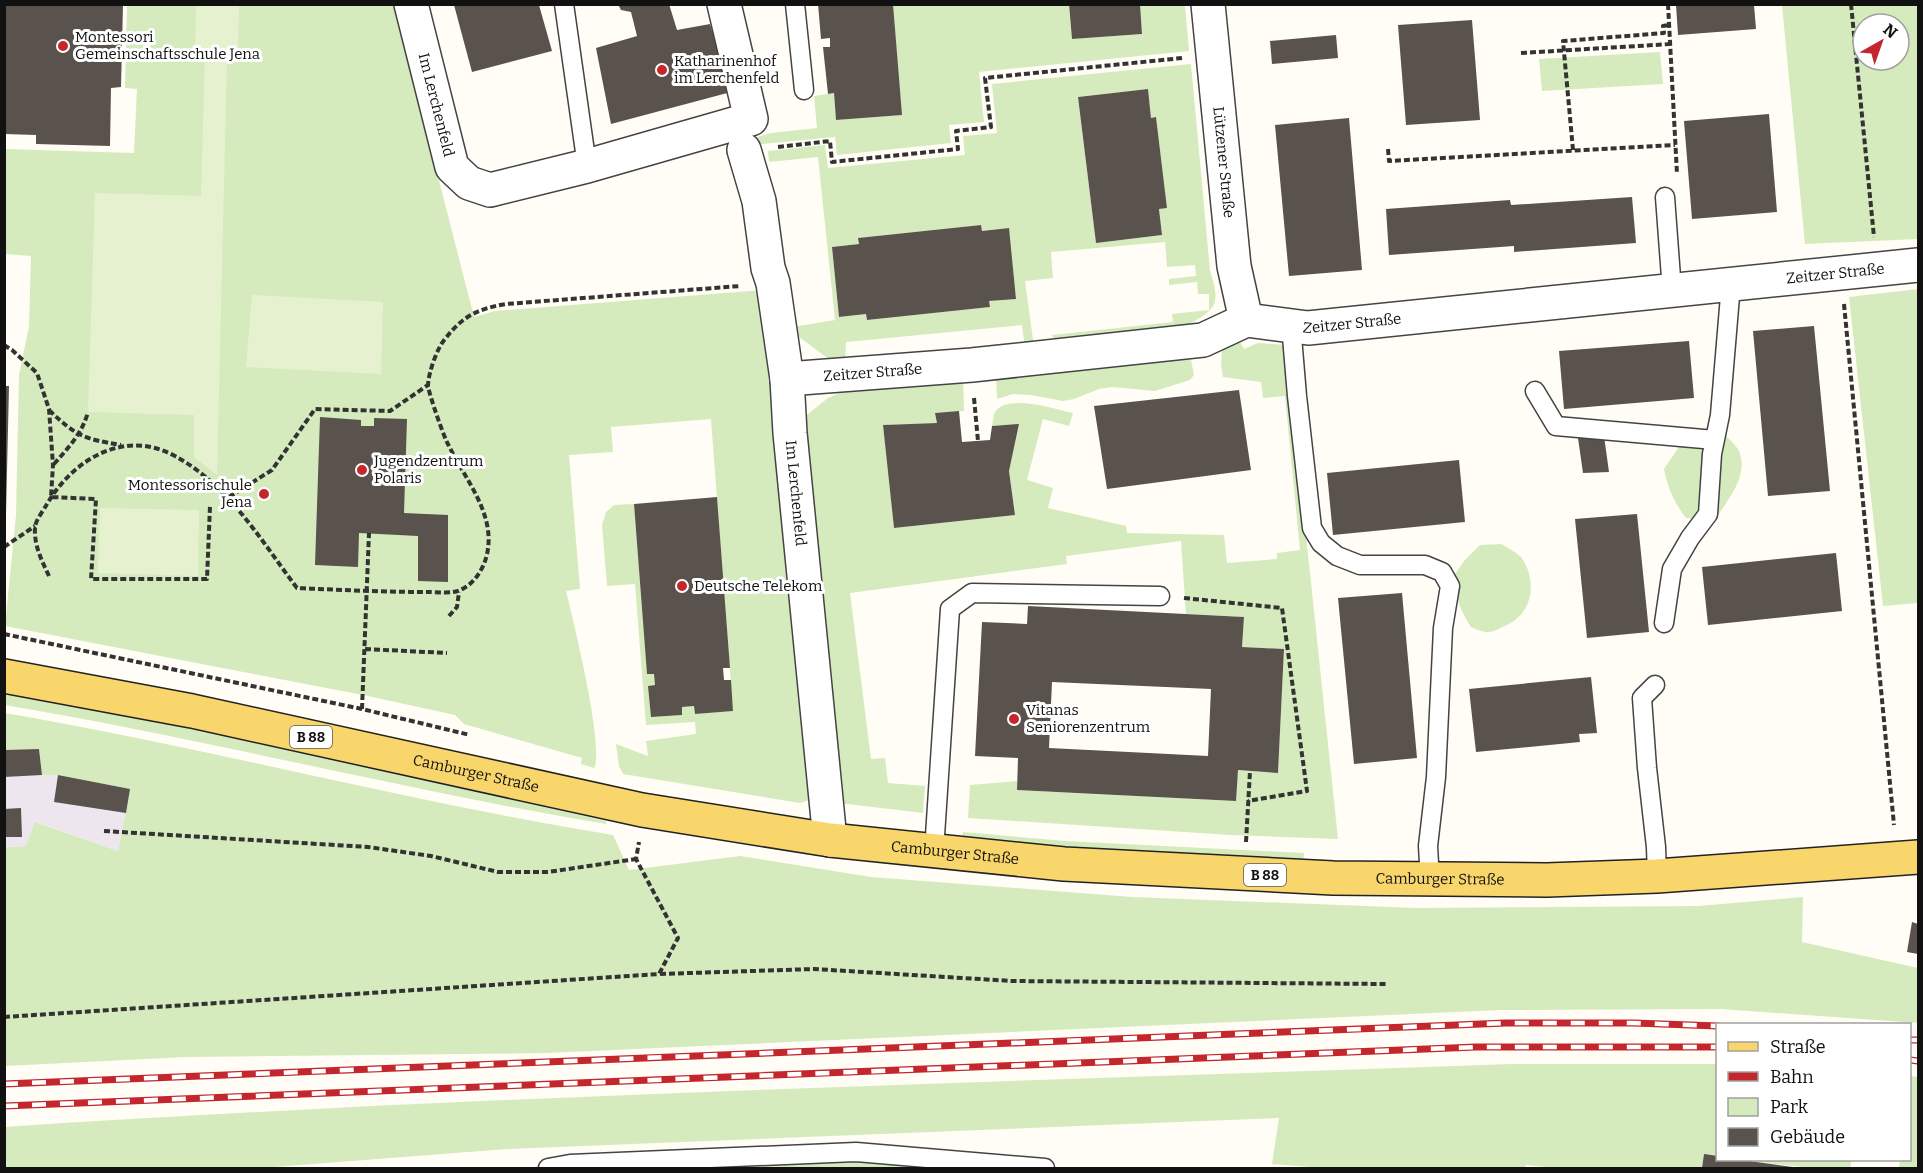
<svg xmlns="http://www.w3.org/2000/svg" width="1923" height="1173" font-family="Bitter,serif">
	<rect width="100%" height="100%" fill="#fffdf5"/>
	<path fill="#eee6ef" d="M39,749L42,775H58L130,789L118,851L36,822L26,846L5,847V750Z"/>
	<path fill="#d5ebbd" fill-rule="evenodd" d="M1146,4L1185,5L1189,51L979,72L984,122L949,125L951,143L837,155L835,137L752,145L751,139L771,133L817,128L814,96L834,93L836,120L901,115L893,5H1069L1072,39L1142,34L1140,6Z
		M127,5H394L474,317L495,311L763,290L810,800L800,803L623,774L619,766L616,744L648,756L646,741L696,734L695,722L646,725L635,584L607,586L602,525L606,512L614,505L634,504L647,673L654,674L655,685L649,686L651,717L682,715V707L694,706L695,714L733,711L711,419L611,427L613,452L569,455L580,589L566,591C573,619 605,749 594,768L581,764L582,758L464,724L455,715L363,695L5,626L16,515L19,375L29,326L31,256L5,254V149L134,153L137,89L125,88Z
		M1782,5H1918V239L1805,244ZM1863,24H1899V60H1863Z
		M1660,52L1663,84L1542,91L1539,59Z
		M1191,64L1210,271C1220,302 1218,309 1189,324L1188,332L1056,345L1052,335L1173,322L1172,314L1209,310V294H1198L1197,282L1169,285V279L1196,276L1195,265L1167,267L1165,242L1051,252L1053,278L1025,281L1034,347L1025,348L1022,325L846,342L845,365L838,366L787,328L835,320L818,157L769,162L768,151L825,145L828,168L965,155L963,136L997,133L992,84ZM1148,89L1151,118L1156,117L1167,208L1159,209L1162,235L1096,243L1078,97ZM981,225L982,231L1008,228L1016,298L989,301V307L867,320L866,314L839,317L832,247L859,244V238Z
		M1918,289V603L1883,606L1849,297Z
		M1239,340L1244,349L1258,343L1286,345L1338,839L1231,835L968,818L970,785L1017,781V790L1235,801L1238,770L1278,773L1284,649L1242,647L1244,617L1186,614L1181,541L1066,556L1067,564L850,593L871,759L885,758L888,783L925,786L923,813L839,803L796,430L808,414L828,398L857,385L963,376L964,411L936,413L937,423L883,425L894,528L1015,515L1009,471L1019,425L992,426C993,421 993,416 995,412C1007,393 1055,409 1073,413L1069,426L1043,419L1027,480L1053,488L1048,508L1126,526L1127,533L1224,535L1227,563L1277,559V553L1300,550L1285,396L1263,398L1261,382L1223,377L1221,364L1222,349Z
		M1186,355L1191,360L1194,375L1190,380L1155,391L1112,387L1099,389L1074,399L1063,401L1031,395L1013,394L997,399L996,372Z
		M1704,435L1726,436C1730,440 1736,445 1739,451C1749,475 1729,498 1717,517L1703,519L1686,518C1674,502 1668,489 1664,469L1683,441Z
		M1501,544C1508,548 1516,552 1521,557C1539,582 1532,617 1502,627C1499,629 1493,632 1489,632C1484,633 1476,629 1471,627C1460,611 1456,596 1453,577L1464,561L1480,545Z
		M4,694L225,734L606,821V824C404,790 206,739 5,705Z
		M5,713C209,748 409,802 613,835L629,870L740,856L871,877L1132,897L1416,908L1699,906L1803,897L1802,942L1918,968V1023L1721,1009L1500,1010L546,1053L187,1057L5,1066V847L26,846L35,822L118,851L130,789L58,775H42L39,749L5,750Z
		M963,832L1065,841L1304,853L1303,862L1248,861L962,840Z
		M1511,1064H1717V1156L1704,1155L1702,1168H1556L1526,1165L1525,1168H1324L1272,1164L1279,1118L507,1149L261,1168H5V1127C506,1094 1009,1082 1511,1064Z
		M1910,1076L1918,1077V1168H1899L1900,1160H1910Z
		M881,1160L916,1168H673Z
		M1742,1160H1852L1850,1168H1811Z"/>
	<path fill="#e6f2cf" d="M196,5H239L238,59L227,60L217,475L194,457V415L88,412L95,193L201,196L205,56H195Z
		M252,295L383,302L381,374L246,367Z
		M100,508L199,510L198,576L98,573Z"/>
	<path fill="#5a524d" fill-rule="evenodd" d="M4,4H123L121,87L111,88L110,146L36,144V135L4,134Z
		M618,4H669L677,30L710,24L731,92L611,124L596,48L637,36L631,12L621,10Z
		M818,4H893L902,115L836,120L834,93L828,94L823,47H830V38L821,39Z
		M1069,4H1140L1142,34L1072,39Z
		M454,5H539L552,51L472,72Z
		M1676,5H1754L1756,29L1678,35Z
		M1472,20L1480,120L1406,125L1398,25Z
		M1336,35L1338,58L1272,64L1270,41Z
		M1148,89L1151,118L1156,117L1167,208L1159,209L1162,235L1096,243L1078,97Z
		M1769,114L1777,212L1692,219L1684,121Z
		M1349,118L1362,270L1289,276L1275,125Z
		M1632,197L1636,243L1514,252V246L1389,255L1386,209L1510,200L1511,205Z
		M981,225L982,231L1009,228L1016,299L989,301L990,307L867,320L866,314L839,317L832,247L859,244L858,238Z
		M1814,326L1830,491L1768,496L1753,331Z
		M1689,341L1694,398L1564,409L1559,351Z
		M4,386H9L6,514H4Z
		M1239,390L1251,470L1107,489L1094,406Z
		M959,411L962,442L990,440L992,426L1019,424L1009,471L1015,515L894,528L883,425L937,423L935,413Z
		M320,417L361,420V426H374V418L407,419L404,513L448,515V582L418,581V536L359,533L358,567L315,565Z
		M1604,436L1609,472L1583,473L1578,438Z
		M1459,460L1465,522L1333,535L1327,473Z
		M717,497L730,668H723L724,680H731L733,711L695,714L694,706L682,707V715L651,717L648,686L655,685L654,674H647L634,504Z
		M1637,514L1649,632L1587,638L1575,519Z
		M1836,553L1842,611L1708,625L1702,567Z
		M1402,593L1417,758L1354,764L1338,598Z
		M1028,606L1244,617L1242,647L1284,649L1278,773L1238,770L1236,801L1017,790L1018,758L975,756L982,622L1027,624ZM1052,682L1211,689L1208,756L1049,748Z
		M1591,677L1597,733L1579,734L1580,742L1476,752L1469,689Z
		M39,749L42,775L4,777V750Z
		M58,775L130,789L126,813L54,802Z
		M21,808L22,837H4V809Z
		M1912,922L1918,924V954L1907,952Z
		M1704,1154L1718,1156V1160H1742L1800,1168H1702Z"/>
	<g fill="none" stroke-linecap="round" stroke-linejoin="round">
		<defs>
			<path id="lane" d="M564,4L587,166
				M795,4L804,90
				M1665,197L1672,291
				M1291,325L1297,396L1312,528L1321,543L1337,556L1360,565H1425L1442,572L1450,586L1443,628L1436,777L1428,846L1430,881
				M1535,391L1556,426L1715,440
				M1664,623L1672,569L1690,538L1708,514L1712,454L1720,415L1731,284
				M1655,685L1642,698L1647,768L1656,847L1657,876
				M934,851L950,609L972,593L1160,596
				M548,1168L570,1164L856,1152L1045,1168"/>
			<g id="street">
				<path id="s1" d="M411,4L452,167L469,183L490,190L587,166L751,119L724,4"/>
				<path id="s2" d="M1208,4L1234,266L1246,320"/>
				<path id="s3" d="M744,150L759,201L768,268L773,283L787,379L790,433L830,840"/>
				<path id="s4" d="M787,379L972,365L1203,340L1246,320L1308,328L1918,265"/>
			</g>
			<g id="primary">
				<path id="s5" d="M4,676L192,711L642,810L830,840L1064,864L1333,878L1547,880L1657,876L1918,857"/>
			</g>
		</defs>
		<use href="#lane" stroke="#444" stroke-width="21"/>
		<use href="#street" stroke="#444" stroke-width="36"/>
		<use href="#primary" stroke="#222" stroke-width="36"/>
		<path stroke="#333" stroke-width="4" stroke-dasharray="6 3" stroke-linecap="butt" d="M1668,4L1677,174
			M1851,4L1874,237
			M1521,53L1671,44
			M778,147L830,141L832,162L958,149L956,131L991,127L985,78L1182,58
			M1388,149L1389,161L1675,145
			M1573,150L1563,41L1664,33L1663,26L1669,25
			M1844,304L1894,825
			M4,345L12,350L37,373L49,409L53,465L51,497L96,499L91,579H207L210,506
			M974,398L978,441
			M49,410C76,436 84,439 121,445
			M54,464C68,448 82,434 88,412
			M229,497L272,470L315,409L390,411L428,385
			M4,547L35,526
			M49,576C42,561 34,546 35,528C35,521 43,511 47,504C73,460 123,429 173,455C228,484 260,539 297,588C341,590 385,592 429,592C438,592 453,594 460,590C472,585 479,575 484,564C501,520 467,483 449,446C444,438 429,394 428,386C428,374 437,348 445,339C463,316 477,309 506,304L740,286
			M1184,598L1282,608L1307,791L1248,801
			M449,616L457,607L459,592
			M4,634L362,709L470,735
			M365,649L447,653
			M362,709L369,533
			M104,831L368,847L431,856L498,872H548L636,859
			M1246,842L1250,771
			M660,974L814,969L1012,981L1386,984
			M4,1017L659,974L678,938L636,859L639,842"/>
		<use href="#lane" stroke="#fff" stroke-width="18"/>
		<use href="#street" stroke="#fff" stroke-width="33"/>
		<use href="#primary" stroke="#f9d66b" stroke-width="33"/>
		<defs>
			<path id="rail" d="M1910,1040H1918
				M1910,1060L1918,1061
				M4,1084L1506,1023H1634L1718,1026
				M4,1106L1476,1047H1718"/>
		</defs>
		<use href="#rail" stroke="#c4262e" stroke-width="7"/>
		<use href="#rail" stroke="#fff" stroke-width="4.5" stroke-dasharray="14" stroke-linecap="butt"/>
	</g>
	<g fill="#c4262e" stroke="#fff" stroke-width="2">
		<circle cx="63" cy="46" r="6"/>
		<circle cx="662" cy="70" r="6"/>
		<circle cx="362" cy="470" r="6"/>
		<circle cx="264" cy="494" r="6"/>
		<circle cx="682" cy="586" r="6"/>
		<circle cx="1014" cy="719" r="6"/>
	</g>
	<g text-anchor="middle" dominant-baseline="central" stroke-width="6" stroke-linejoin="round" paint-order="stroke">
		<g fill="#fff" stroke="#585858" stroke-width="1.5">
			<rect x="290" y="726" width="42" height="22" rx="4.5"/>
			<rect x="1244" y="864" width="42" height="22" rx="4.5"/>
		</g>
		<g font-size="14" font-weight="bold" fill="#111">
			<text x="311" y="737">B 88</text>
			<text x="1265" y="875">B 88</text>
		</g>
		<g font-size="15" fill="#111" stroke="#fff" text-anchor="start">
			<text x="75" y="37">Montessori<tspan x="75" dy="17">Gemeinschaftsschule Jena</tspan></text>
			<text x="674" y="61">Katharinenhof<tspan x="674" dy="17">im Lerchenfeld</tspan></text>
			<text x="374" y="461">Jugendzentrum<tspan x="374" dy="17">Polaris</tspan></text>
			<text x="252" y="485" text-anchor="end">Montessorischule<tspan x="252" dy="17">Jena</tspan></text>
			<text x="694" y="586">Deutsche Telekom</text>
			<text x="1026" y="710">Vitanas<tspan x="1026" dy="17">Seniorenzentrum</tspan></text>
		</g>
		<g font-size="15" fill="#111" stroke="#fff">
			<text stroke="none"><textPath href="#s1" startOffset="104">Im Lerchenfeld</textPath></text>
			<text stroke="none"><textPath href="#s2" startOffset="159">Lützener Straße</textPath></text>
			<text stroke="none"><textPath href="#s4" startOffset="1058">Zeitzer Straße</textPath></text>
			<text stroke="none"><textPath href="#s4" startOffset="572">Zeitzer Straße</textPath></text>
			<text stroke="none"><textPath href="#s4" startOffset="86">Zeitzer Straße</textPath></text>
			<text stroke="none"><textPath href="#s3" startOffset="348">Im Lerchenfeld</textPath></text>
			<text stroke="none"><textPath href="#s5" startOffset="482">Camburger Straße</textPath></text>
			<text stroke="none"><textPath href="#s5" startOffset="968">Camburger Straße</textPath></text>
			<text stroke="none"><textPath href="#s5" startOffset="1454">Camburger Straße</textPath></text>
		</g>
	</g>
	<rect width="1923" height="1173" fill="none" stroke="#111111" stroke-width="12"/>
	<rect x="1716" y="1023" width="195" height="138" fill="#ffffff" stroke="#a0a0a0" stroke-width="1.5"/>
	<rect x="1728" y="1042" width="30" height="9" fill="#f9d66b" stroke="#a0a0a0" stroke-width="1.5"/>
	<text x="1770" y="1053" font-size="18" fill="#111111">Straße</text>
	<rect x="1728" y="1072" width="30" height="9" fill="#c4262e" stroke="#a0a0a0" stroke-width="1.5"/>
	<text x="1770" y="1083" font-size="18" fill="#111111">Bahn</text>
	<rect x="1728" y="1098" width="30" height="18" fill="#d5ebbd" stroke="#a0a0a0" stroke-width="1.5"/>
	<text x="1770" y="1113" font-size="18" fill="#111111">Park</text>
	<rect x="1728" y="1128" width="30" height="18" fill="#5a524d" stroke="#a0a0a0" stroke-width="1.5"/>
	<text x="1770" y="1143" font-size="18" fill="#111111">Gebäude</text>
	<g transform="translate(1881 42) rotate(40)"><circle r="28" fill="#ffffff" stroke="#a0a0a0" stroke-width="1.5"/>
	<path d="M0-4.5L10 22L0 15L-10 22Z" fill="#c4262e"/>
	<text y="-9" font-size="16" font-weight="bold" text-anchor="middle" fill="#111111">N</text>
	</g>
</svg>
